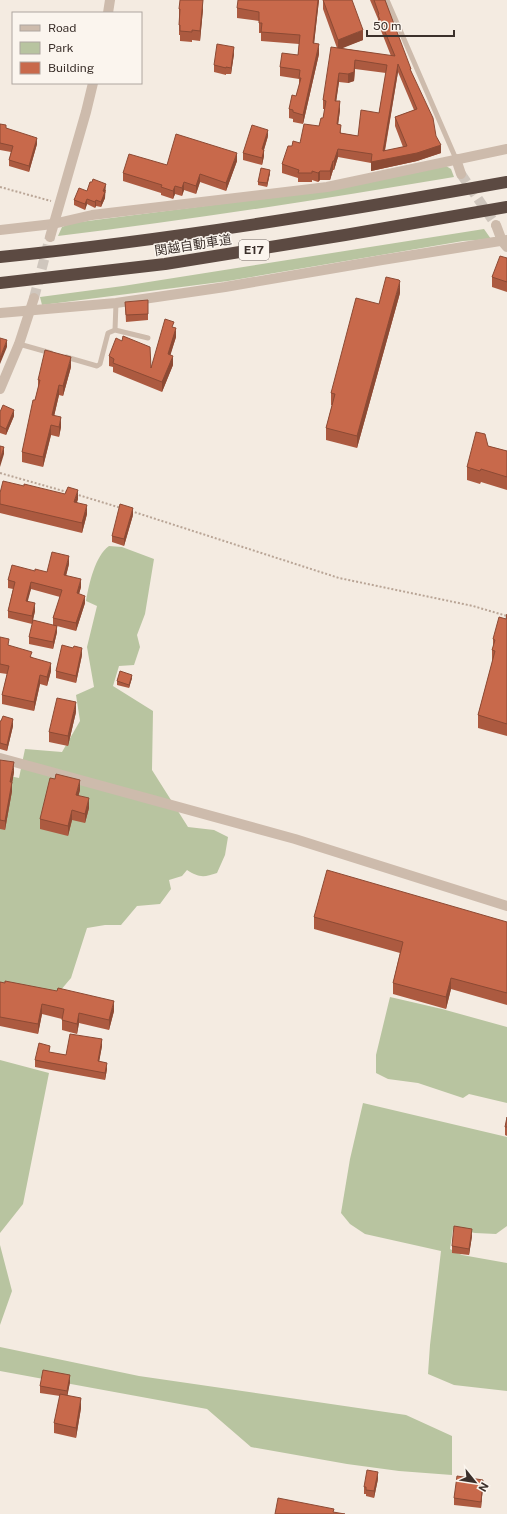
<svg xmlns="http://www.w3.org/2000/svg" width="507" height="1514" font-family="'Public Sans','Noto Sans JP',sans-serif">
	<rect width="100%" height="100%" fill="#f4ebe1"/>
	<path fill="#b8c4a0" d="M446,166L451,169L454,177C323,199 191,220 58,236L62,227L72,223L331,190Z
		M484,229L491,239L463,241L228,281L42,305L40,297L123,286Z
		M109,546L122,547L154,559L145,614L137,635L140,647L134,665L119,666L113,686L153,711L152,770L188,827L214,830L228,837L225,855L217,873C203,878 198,877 187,870L182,876L169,880L171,889L160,904L137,906L121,925H105L87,928L71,978L60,991L50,994L0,986V774L19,778L25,749L62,752L80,721L76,695L94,687L87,647L97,606L86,601C89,584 95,556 109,546Z
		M390,997L442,1009L507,1027V1103L469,1094L463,1098L418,1083L388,1079L376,1073V1055Z
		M0,1060L49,1073L23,1204L0,1233Z
		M363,1103L507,1137V1226L496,1234L475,1233L453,1229L450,1249L462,1255L507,1263V1391L454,1385L428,1374L430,1345L441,1251L365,1234L350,1224L341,1213L350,1159Z
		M0,1245L12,1291L0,1325Z
		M0,1347L139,1376L406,1415L452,1436V1475L399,1471L347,1464L251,1447L207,1409L0,1371Z"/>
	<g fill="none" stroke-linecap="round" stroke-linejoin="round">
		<path stroke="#cfc6bd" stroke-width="10" stroke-dasharray="10 5" stroke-linecap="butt" d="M461,174L496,225"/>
		<path stroke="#cfc6bd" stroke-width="10" stroke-dasharray="10 5" stroke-linecap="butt" d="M34,298L50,237"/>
		<path stroke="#b9a596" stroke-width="2" stroke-dasharray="2 2" stroke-linecap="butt" d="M0,187L51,201
			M0,473L67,492
			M75,494L121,508
			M131,511L339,578L473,606L507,616"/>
		<path stroke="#cdbbac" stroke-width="5" d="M387,0L456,159
			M115,330L116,303
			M19,344L51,353
			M66,357L97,366L100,364L108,333L115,330L148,338"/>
		<path stroke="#cdbbac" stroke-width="10" d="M456,159L461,174
			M496,225L502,241L507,247
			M0,230L53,224L92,215L327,187L507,149
			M0,313L116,303L225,287L382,260L507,240"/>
		<path stroke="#cdbbac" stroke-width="10" d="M108,13L110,0
			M50,237L86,112L93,83
			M0,389L19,344L34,298
			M0,758L295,839L507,906"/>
		<path stroke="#5c4a42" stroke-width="12" d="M0,257C170,240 339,212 507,182
			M0,283L165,264L345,235L507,207"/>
	</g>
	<path fill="#ac5a40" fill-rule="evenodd" d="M319,0L314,43L319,54L303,124L293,122V119L289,118V109L296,96L299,87V79L280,76V67L298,55L299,44L261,41V33H259V21L237,18V8Z
		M323,0L363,40L341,48L391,56L378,23V19L370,0H385L441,153L417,161L371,171V163L338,157L334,170H333L330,180H320L318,182L312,180V182H298V178L282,173V164L292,146L300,143L319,126L323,118L325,109H323V100L337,48L323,9ZM355,69L386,73L379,113L358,136L341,133L338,124L340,110L336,101L339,82L348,83L354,81ZM398,72L414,110L395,117V126L403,147L385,151Z
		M179,9H203L200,41L192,40V42L180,41V35H179Z
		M234,54L231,74H226V75L214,72V65Z
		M0,124L6,128L37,144L29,172L9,166V160L11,152L0,150Z
		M268,136L264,150V156L262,165L243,160V153Z
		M237,161L226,191L200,182L196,194L184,190L182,196L175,194L173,199L161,195V193L123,181V173L167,165Z
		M270,173L267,187L258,185V182Z
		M106,190L105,193V198L101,207L96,206L95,208L87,204L85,210L74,205V200L87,191Z
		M507,258V292L492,287V277Z
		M400,293L357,448L326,440V428L332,405H331V393L379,304Z
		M125,302L148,314V320L126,322Z
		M174,328L176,337L170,355L173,365L162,392L113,372V367L109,366V356L151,368Z
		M71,367L63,396L59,395L54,416L61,427L59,437L51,435L43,467L22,462V452L38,388V380Z
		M0,412L14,416L6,435L0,433Z
		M488,446L507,451V490L481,482L480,484L467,480V467Z
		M0,493L78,499L77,502L87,514L82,533L0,513Z
		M133,515L124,546L112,542V536Z
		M69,564L66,576L81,587L79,594L85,603L76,631L57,626V632L53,649L29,644V637L53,625V618L60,597L31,589L27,601L35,611L32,624L8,618V611L13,589L8,588V580L35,571L47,572Z
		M507,614V736L478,728V715L492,663V650L493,647V639L506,619Z
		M0,637L9,646L32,657L51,671L47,686L40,684L34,711L2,704V695L7,674L0,673Z
		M82,655L76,683L56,678V671Z
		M132,678L129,688L117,685V681Z
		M76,712L68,746L49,742V732Z
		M0,721L13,726L7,751L0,749Z
		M0,760L14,772L12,782V791L5,830L0,829Z
		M80,790L78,796L89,808L85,823L72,820L68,836L40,829V819Z
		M314,917L507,922V1005L451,989L446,1009L393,994V983L400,953L314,929Z
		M0,982L114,1011L109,1030L79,1023L77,1034L62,1030V1019L42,1014L38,1034L0,1026Z
		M102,1046L99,1061L107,1069L105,1080L35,1067V1060L50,1053L66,1055Z
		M507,1117V1136L505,1135V1127Z
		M472,1236L469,1255L452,1253V1246Z
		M70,1382L67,1396L81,1408L76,1438L54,1433V1423L60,1396L40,1393V1386Z
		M378,1479L374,1498L366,1496V1494H364V1487Z
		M483,1486L481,1508L454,1505V1498Z"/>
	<path fill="#8c4a34" d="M203,0V9L200,41V31Z
		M318,0H319L313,53V43Z
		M363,30V40L338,50V40Z
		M319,44V54L303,124V115Z
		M234,47V54L231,74V68Z
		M355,60V69L354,81L348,83V74Z
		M398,64V72L383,160L441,145V153L417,161L371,171V162L383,151Z
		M339,73V82L335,110V101Z
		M340,101V110L337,133V124Z
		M268,130V136L262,156V149Z
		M37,138V144L29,172V166Z
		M338,149V157L334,170V161Z
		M264,150V156L262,165V158Z
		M237,153V161L226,191V183Z
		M333,161V170L330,180V171Z
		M270,170V173L267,187V183Z
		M320,171V180L318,182V173Z
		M200,174V182L196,194V186Z
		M184,182V190L182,196V188Z
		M106,184L105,198L101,207V202L103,191Z
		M175,186V194L173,199V191Z
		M87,199V204L85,210V204Z
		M96,200V206L95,208V202Z
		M400,281V293L357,448V436Z
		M176,328V337L168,363V354Z
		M7,340V347L0,364V358Z
		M173,356V365L162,392V382Z
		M71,357V367L63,396V386Z
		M59,385V395L52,425V415Z
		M14,410V416L6,435V429Z
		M61,417V427L59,437V427Z
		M51,425V435L43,467V457Z
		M4,447V454L0,467V460Z
		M78,490V499L74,511V502Z
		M87,505V514L82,533V523Z
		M133,508V515L124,546V539Z
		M69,556V564L64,583V575Z
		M81,579V587L77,601V593Z
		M31,582V589L26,608V601Z
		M85,596V603L76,631V623Z
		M35,603V611L32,624V616Z
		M57,626V632L53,649V642Z
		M82,648V655L76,683V676Z
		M51,663V671L47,686V677Z
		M40,675V684L34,711V702Z
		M132,675V678L129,688V685Z
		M76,702V712L68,746V736Z
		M13,719V726L7,751V745Z
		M14,762V772L11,790L12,782V791L5,830V821Z
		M80,780V790L76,805V795Z
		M89,798V808L85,823V814Z
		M72,810V820L68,836V826Z
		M451,978V989L446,1009V997Z
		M114,1001V1011L109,1030V1020Z
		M42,1004V1014L38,1034V1024Z
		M79,1013V1023L77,1034V1024Z
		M102,1039V1046L98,1068V1061Z
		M107,1063V1069L105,1080V1073Z
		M472,1229V1236L469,1255V1249Z
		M70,1375V1382L67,1398V1391Z
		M81,1398V1408L76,1438V1428Z
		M378,1472V1479L374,1498V1491Z
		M483,1480V1486L481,1508V1502Z"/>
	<path fill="#c8694b" stroke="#8c4a34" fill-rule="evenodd" d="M180,0H203L200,31L192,30V32L180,31V25H179L180,9H179Z
		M238,0H318L313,43L319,44L303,115L293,112V110L289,109L292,95L296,96L301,78H299L300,70L280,67L282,53L298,55L300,35L261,32L262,23H259V12L237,8Z
		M323,0H352L363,30L338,40Z
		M374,0H385L411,69H410L433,118L436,136L441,145L417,153L371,162L372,154L338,149L334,161H333L330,171H320L318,173L312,171V173H298L299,170L282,164L288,146H292L293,141L300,143L304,124L319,126L321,118H323L326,101L323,100L331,47L395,56L378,15L379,14ZM355,60L387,65L379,113L361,110L358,136L340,133L341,125L337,124L340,101H335L339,73L348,74L354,72ZM398,64L417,109L395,117L407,146L383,151Z
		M217,44L234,47L231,68L226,67V68L214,65Z
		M0,124L6,125V128L37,138L29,166L9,160L13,146L0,143Z
		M252,125L268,130L262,149L264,150L262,158L243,153Z
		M176,134L237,153L226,183L200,174L196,186L184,182L182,188L175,186L173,191L161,187L162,185L123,173L129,154L167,165Z
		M261,168L270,170L267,183L258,182Z
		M93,179L106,184L103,191L105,192L101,202L96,200L95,202L87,199L85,204L74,200L79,188L87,191L90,182H92Z
		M500,256L507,258V282L492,277Z
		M386,277L399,280L400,281L357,436L326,428L335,394L331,393L356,298L379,304Z
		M148,300V314L126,315L125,302Z
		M165,319L174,322L172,327L176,328L168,354L173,356L162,382L113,363L114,359L109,356L116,338L122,341L123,336L150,347L151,368Z
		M0,338L7,340L0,358Z
		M45,350L71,357L63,386L59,385L52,415L61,417L59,427L51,425L43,457L22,452L33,400H35L40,380H38Z
		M3,405L14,410L6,429L0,426V412Z
		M476,432L485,434L488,446L507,451V477L481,469L480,471L467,467Z
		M0,446L4,447L0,460Z
		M3,481L24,486V484L65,494L68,487L78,490L74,502L87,505L82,523L0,504V493Z
		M120,504L133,508L124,539L112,536Z
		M52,552L69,556L64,575L81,579L77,593L85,596L76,623L53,618L62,590L31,582L26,601L35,603L32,616L8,611L15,582L8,580L12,565L35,571V569L47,572Z
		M507,614V724L478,715L495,651L492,650L495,640L493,639L499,617L506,619Z
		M33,620L57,626L53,642L29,637Z
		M0,637L9,639L8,645L32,652L30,657L51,663L47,677L40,675L34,702L2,695L9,666L0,664Z
		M62,645L73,648L74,646L82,648L76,676L56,671Z
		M120,671L132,675L129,685L117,681Z
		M57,698L76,702L68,736L49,732Z
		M3,716L13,719L7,745L0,743V721H1Z
		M0,760L14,762L10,782H12L5,821L0,820Z
		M56,774L80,780L76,795L89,798L85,814L72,810L68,826L40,819L50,778L55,779Z
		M327,870L507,922V993L451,978L446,997L393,983L403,942L314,917Z
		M5,981L57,991L58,988L114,1001L109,1020L79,1013L77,1024L62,1020L64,1009L42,1004L38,1024L0,1017V982L5,983Z
		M70,1034L102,1039L98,1061L107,1063L105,1073L35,1060L39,1043L50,1046L49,1052L66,1055Z
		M507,1117V1127H505Z
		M454,1226L472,1229L469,1249L452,1246Z
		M43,1370L70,1375L67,1391L40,1386Z
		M60,1394L81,1398L76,1428L54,1423Z
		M367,1470L378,1472L374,1491L366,1490V1487H364Z
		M457,1476L483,1480L481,1502L454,1498Z
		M278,1498L334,1509L333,1512L345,1514H275Z"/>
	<g text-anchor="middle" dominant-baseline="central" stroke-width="3" stroke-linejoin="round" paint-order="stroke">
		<rect fill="#fbf5ee" stroke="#756b66" stroke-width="1" x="239" y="240" width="30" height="20" rx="3"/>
		<g font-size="12" font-weight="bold" fill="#3b302b">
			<text x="254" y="250">E17</text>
		</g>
		<g font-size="13" fill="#3b302b" stroke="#fbf5ee">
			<text transform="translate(193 245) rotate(-9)">関越自動車道</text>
		</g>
	</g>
	<rect x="12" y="12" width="130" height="72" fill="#fbf5ee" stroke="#aea6a0"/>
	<rect x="20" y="25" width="20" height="6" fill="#cdbbac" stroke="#aea6a0"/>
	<text x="48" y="32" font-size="12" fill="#3b302b">Road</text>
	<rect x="20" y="42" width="20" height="12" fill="#b8c4a0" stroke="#aea6a0"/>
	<text x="48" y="52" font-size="12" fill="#3b302b">Park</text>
	<rect x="20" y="62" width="20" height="12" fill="#c8694b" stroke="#aea6a0"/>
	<text x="48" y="72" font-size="12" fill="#3b302b">Building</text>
	<g transform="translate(475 1482) rotate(120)" stroke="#fbf5ee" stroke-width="3" paint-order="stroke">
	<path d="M0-3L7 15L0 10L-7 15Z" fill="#3b302b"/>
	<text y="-6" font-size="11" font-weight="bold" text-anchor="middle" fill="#3b302b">N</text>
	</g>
	<path d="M367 30v6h87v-6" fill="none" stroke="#3b302b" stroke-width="2"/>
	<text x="373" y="30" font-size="12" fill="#3b302b" stroke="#fbf5ee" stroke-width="3" paint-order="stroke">50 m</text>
</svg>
